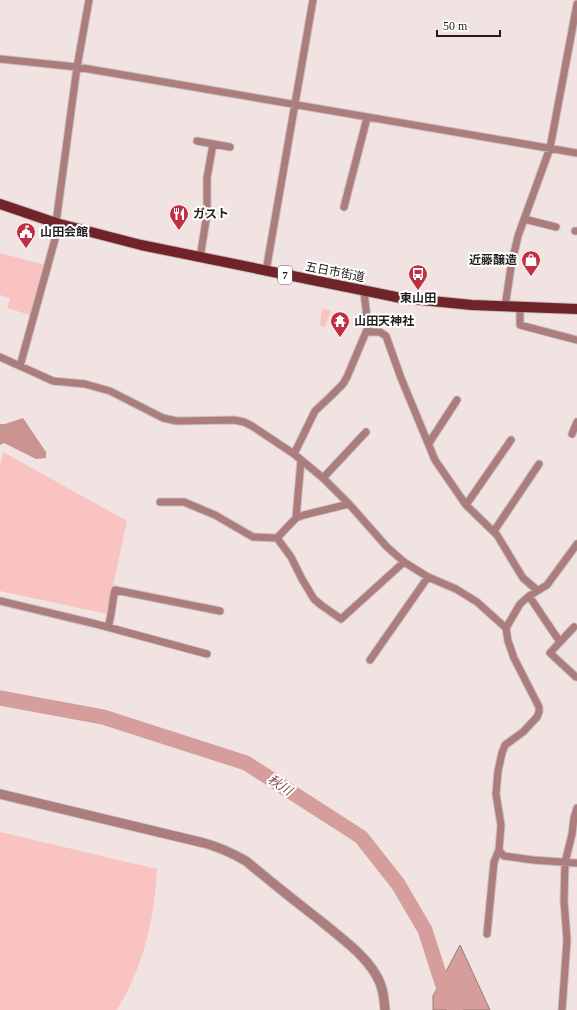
<svg xmlns="http://www.w3.org/2000/svg" width="577" height="1010" font-family="'Times New Roman','Noto Sans JP',serif">
	<rect width="100%" height="100%" fill="#f1e3e2"/>
	<path fill="#f9c3c1" d="M0,253L45,265L30,315L7,308L10,298L0,295Z
		M322,309L331,310L325,327L320,326Z
		M3,452L127,521L107,614L0,591V467Z
		M0,832L157,869C154,921 144,965 117,1010H0Z"/>
	<path fill="#c99391" d="M23,418L46,452V458L36,459L4,443L0,445V424H5Z"/>
	<path fill="#d59e9d" stroke="#9f7777" d="M460,945L490,1010H433V996Z"/>
	<g fill="none" stroke-linecap="round" stroke-linejoin="round">
		<path stroke="#d59e9d" stroke-width="15" d="M0,698L103,717L246,763L361,837L398,884L425,930L443,986L456,1010"/>
		<defs>
			<path id="minor" d="M89,0L77,67L56,223L57,232L20,366L53,381L85,384L110,391L163,418L177,421L234,420L244,422L252,426L294,454L323,478L349,504L387,547L404,562L428,577L456,589L477,602L506,628
				M0,59L77,67L577,153
				M197,141L230,147
				M344,207L367,118
				M524,219L556,227
				M575,231H577
				M200,258L207,214V178L213,144
				M266,271L313,0
				M364,291L368,328L366,332H380L386,336L401,378L435,460L466,505L497,535L523,578L537,590
				M505,307L511,267L518,236L550,148L577,4
				M520,307V325L577,340
				M0,357L20,366
				M572,434L577,422
				M429,443L457,400
				M294,454L315,411L330,397L343,384L347,377L366,332
				M301,460L296,518L277,538L291,557L302,579L314,599L321,605L341,619L404,562
				M323,478L366,432
				M160,502H184L215,515L253,537L277,538
				M466,505L511,440
				M296,518L304,515L349,504
				M494,531L539,464
				M577,544L547,585L529,596L520,604L506,628L508,641L514,658L539,707V712L537,717L523,732L505,745L502,753L498,771L496,794L501,825L499,850L501,853L504,856L533,860L577,863
				M529,596L560,642L574,627
				M0,601L96,624L207,654
				M108,627C112,615 112,602 115,590L220,611
				M560,642L550,653L576,677
				M370,660L428,577
				M487,934L494,862L499,850
				M562,1010L567,940L564,901L565,863L572,834L574,818L577,808"/>
			<path id="tertiary" d="M0,794L204,843C219,847 232,853 246,861C271,882 296,902 322,922C340,937 364,954 376,975C383,986 384,998 385,1010"/>
			<path id="primary" d="M0,204L56,223L141,245L401,298L472,305L577,309"/>
		</defs>
		<use href="#minor" stroke="#ccbfbf" stroke-width="9"/>
		<use href="#tertiary" stroke="#ccbfbf" stroke-width="11"/>
		<use href="#primary" stroke="#ccbfbf" stroke-width="12"/>
		<use href="#minor" stroke="#ab7e7d" stroke-width="7"/>
		<use href="#tertiary" stroke="#ab7e7d" stroke-width="9"/>
		<use href="#primary" stroke="#702429" stroke-width="10"/>
	</g>
	<defs>
		<symbol id="restaurant-pin" viewBox="-11 -11 22 30"><path d="M0 17L-7.5 6A9.5 9.5 0 1 1 7.5 6Z" fill="#c13040" stroke="#fff"/><path d="M-5-6h1v4h1v-4h1v4h1v-4h1v5L-1.5 .5V6h-2V.5L-5-1ZM5-6V6H3V1.5H1.5Q1.5-4 5-6Z" fill="#fff"/></symbol>
		<symbol id="civic-pin" viewBox="-11 -11 22 30"><path d="M0 17L-7.5 6A9.5 9.5 0 1 1 7.5 6Z" fill="#c13040" stroke="#fff"/><path d="M-.6-6.5H3V-4.5H.6V-3L4-1V1h2V6H-6V1h2V-1L-.6-3ZM-1.2 2.5V6h2.4V2.5Z" fill="#fff"/></symbol>
		<symbol id="shop-pin" viewBox="-11 -11 22 30"><path d="M0 17L-7.5 6A9.5 9.5 0 1 1 7.5 6Z" fill="#c13040" stroke="#fff"/><path d="M-5-2.5h2.3a2.7 3.5 0 0 1 5.4 0H5L5.5 6h-11ZM-1.5-2.5h3a1.5 2.3 0 0 0-3 0Z" fill="#fff"/></symbol>
		<symbol id="bus-pin" viewBox="-11 -11 22 30"><path d="M0 17L-7.5 6A9.5 9.5 0 1 1 7.5 6Z" fill="#c13040" stroke="#fff"/><path d="M-5-6H5V4H4V6H2V4H-2V6H-4V4H-5ZM-3.5-4V0h7V-4ZM-3.5 1.2v1.5H-2V1.2ZM2 1.2v1.5H3.5V1.2Z" fill="#fff"/></symbol>
		<symbol id="temple-pin" viewBox="-11 -11 22 30"><path d="M0 17L-7.5 6A9.5 9.5 0 1 1 7.5 6Z" fill="#c13040" stroke="#fff"/><path d="M0-6L5-2H3V0L6.5 2.5H4V6H1.5V3h-3V6H-4V2.5H-6.5L-3 0V-2H-5Z" fill="#fff"/></symbol>
	</defs>
	<g fill-rule="evenodd">
		<use href="#restaurant-pin" x="168" y="203" width="22" height="30"/>
		<use href="#civic-pin" x="15" y="221" width="22" height="30"/>
		<use href="#shop-pin" x="520" y="249" width="22" height="30"/>
		<use href="#bus-pin" x="407" y="263" width="22" height="30"/>
		<use href="#temple-pin" x="329" y="310" width="22" height="30"/>
	</g>
	<g text-anchor="middle" dominant-baseline="central" stroke-width="4" stroke-linejoin="round" paint-order="stroke">
		<rect fill="#fff" stroke="#646161" stroke-width="1" x="278" y="266" width="14" height="18" rx="3"/>
		<g font-size="11" font-weight="bold" fill="#221d1d">
			<text x="285" y="275">7</text>
		</g>
		<g font-size="12" font-weight="bold" fill="#221d1d" stroke="#fff" text-anchor="start">
			<text x="193" y="214">ガスト</text>
			<text x="40" y="232">山田会館</text>
			<text x="517" y="260" text-anchor="end">近藤醸造</text>
			<text x="418" y="298" text-anchor="middle">東山田</text>
			<text x="354" y="321">山田天神社</text>
		</g>
		<g font-size="12" fill="#221d1d" stroke="#fff">
			<text transform="translate(335 272) rotate(11)">五日市街道</text>
		</g>
		<g font-size="13" font-style="italic" fill="#823c3e" stroke="#fff">
			<text transform="translate(280 785) rotate(33)">秋川</text>
		</g>
	</g>
	<path d="M437 30v6h63v-6" fill="none" stroke="#221d1d" stroke-width="2"/>
	<text x="443" y="30" font-size="12" fill="#221d1d" stroke="#ffffff" stroke-width="3" paint-order="stroke">50 m</text>
</svg>
